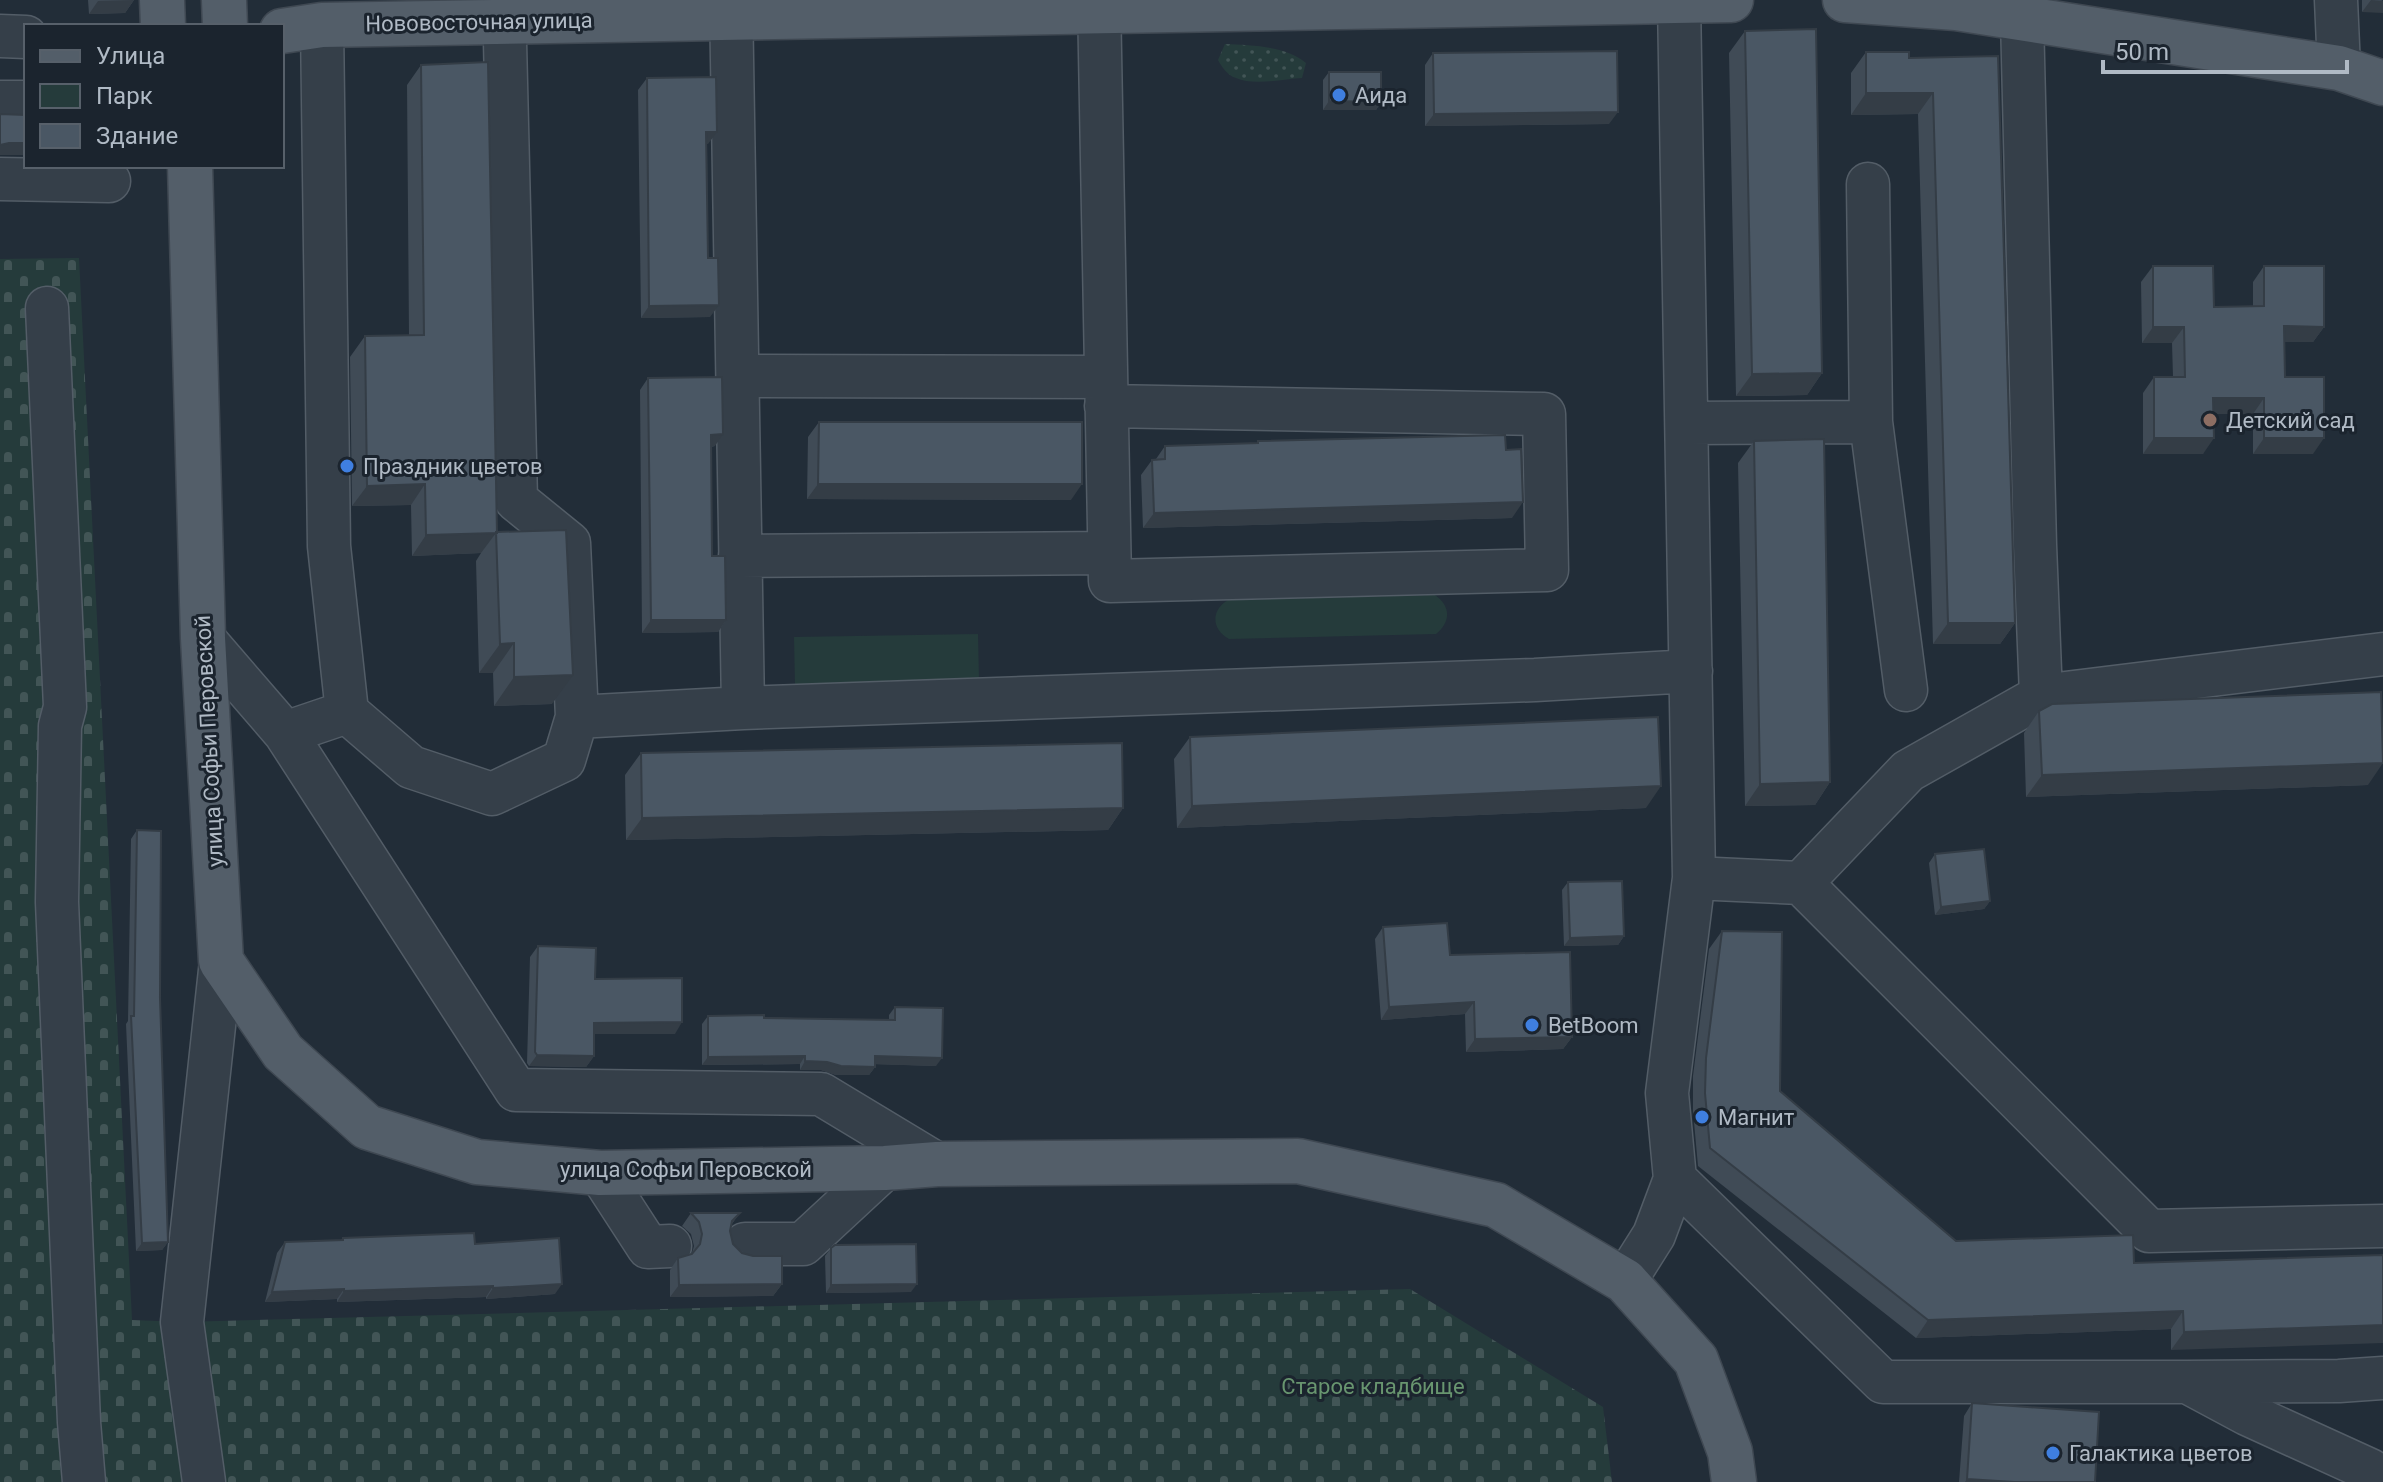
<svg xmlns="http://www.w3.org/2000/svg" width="2383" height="1482" font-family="Roboto,sans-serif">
	<defs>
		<pattern id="grass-dots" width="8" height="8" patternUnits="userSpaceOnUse" patternTransform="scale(2)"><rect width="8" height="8" fill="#253b3b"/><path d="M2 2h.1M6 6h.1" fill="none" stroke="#425556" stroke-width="1.8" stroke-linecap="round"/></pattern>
		<pattern id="cemetery-stones" width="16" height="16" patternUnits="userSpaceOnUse" patternTransform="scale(2)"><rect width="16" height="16" fill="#253b3b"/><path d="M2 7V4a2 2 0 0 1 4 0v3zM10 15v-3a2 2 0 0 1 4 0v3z" fill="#425556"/></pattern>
	</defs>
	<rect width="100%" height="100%" fill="#222d38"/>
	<path fill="url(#grass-dots)" d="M1225,44C1250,45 1287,46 1306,63L1302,78C1282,79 1254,86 1236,78C1227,75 1222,67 1218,60Z"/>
	<path fill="url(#cemetery-stones)" d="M79,258L132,1320L182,1322L1410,1289L1603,1407L1612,1482H0V259Z"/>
	<path fill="#253b3b" d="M1435,595C1451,606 1451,622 1436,634L1229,639C1211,629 1211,610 1228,600Z
		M978,634L979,679L795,687L794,637Z"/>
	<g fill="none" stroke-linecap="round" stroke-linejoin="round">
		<defs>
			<path id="minor" d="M731,0L743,708L1535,680L1691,671
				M1099,0L1110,581L1547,570L1544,414L1106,406
				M2336,0L2339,68
				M1679,1L1694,878
				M0,36L26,37
				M0,102H26
				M0,179L109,181
				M1868,184L1871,422L1906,690
				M47,308L65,707L60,726L57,902L79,1422L84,1482
				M738,376L1106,377
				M1687,423L1871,422
				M740,556L1109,553
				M203,638L285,733L516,1090L821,1094L937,1164
				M2041,696L2383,654
				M347,712L411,767L492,794L564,760L577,717L569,543L516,500L504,0
				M577,717L743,708
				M285,733L347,712L329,546L322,25
				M1801,883L1908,771L2041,696L2035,545L2022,18
				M600,1173L648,1247L670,1246
				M1675,1179L1667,1093L1694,878L1801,883L2149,1231L2383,1226
				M745,1244H803L885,1168
				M1625,1281L1654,1235L1675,1179L1883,1382H2187L2339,1381L2383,1378
				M2191,1384L2247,1414L2370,1470
				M204,1482L182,1322L221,961"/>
			<path id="major" d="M162,0L163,26
				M224,0L225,26
				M1845,0L1956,8L2339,68L2383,83
				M282,31L322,25L1731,0
				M190,166L203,638L221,961L283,1052L367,1127L477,1162L600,1173L885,1168L937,1164L1298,1161L1496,1205L1625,1281L1696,1360L1730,1452L1734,1482"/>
		</defs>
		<use href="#minor" stroke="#535d67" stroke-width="45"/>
		<use href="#major" stroke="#3f4852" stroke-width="47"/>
		<use href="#minor" stroke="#353f49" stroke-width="42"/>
		<use href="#major" stroke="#535e69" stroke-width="44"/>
	</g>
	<path fill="#404b56" d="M88,0H134L125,13L89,14Z
		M2362,0H2383L2362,12Z
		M1745,31L1822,373L1807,395L1736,396L1729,53Z
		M1866,52L1909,58L1998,56L2015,623L2000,644H1933L1918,114L1851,115V73Z
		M1433,53L1609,124L1425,126V65Z
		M421,65L497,532L552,704L494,706L493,673H479L476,561L481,553L412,556L411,505L352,506L350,357L365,336L409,335L407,85Z
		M1329,72L1381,102L1376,110H1323V80Z
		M647,78L708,144H707L708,258L710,317L641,318L638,90Z
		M2153,266L2214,307L2253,306V282L2264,266L2324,327L2313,342H2284L2285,377L2313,454H2253V414H2214L2203,454H2143V393L2154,377H2173L2172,343H2142L2141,282Z
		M648,378L715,446L711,447L712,556L726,620L718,632L642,633L640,390Z
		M819,422L1071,500L807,499L808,437Z
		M1258,441L1512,518L1143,528L1141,475L1152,460L1156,459L1165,446L1257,443Z
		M1754,441L1830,782L1815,805L1745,806L1738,463Z
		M2039,711L2368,785L2026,797L2024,733Z
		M1190,737L1646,808L1177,828L1174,759Z
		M641,753L1123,808L1108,830L626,840L625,775Z
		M137,830L160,998L168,1242L162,1250L136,1251L126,1024L128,1021L131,839Z
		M1935,854L1990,901L1984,909L1935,915L1929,863Z
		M1568,882L1624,936L1618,945L1564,946L1562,890Z
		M1383,927L1450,955L1572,1037L1563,1049L1466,1052L1465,1014L1381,1020L1375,939Z
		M1722,931L1780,1091L1956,1241L2134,1263L2383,1255L2171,1350V1329L1916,1338L1698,1166L1693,1111V1076L1709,949Z
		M538,946L595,979L675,1034H594V1056L586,1067L529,1066L527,1063L530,957Z
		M895,1007L936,1066L875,1064V1067L869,1075H836L821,1070H800V1064L702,1065V1024L708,1016L889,1020V1015Z
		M691,1213H740L731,1225L730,1231L733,1244L782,1284L773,1296L670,1297V1270L678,1258L692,1253L694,1246L691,1234L682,1226Z
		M343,1238L475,1244L555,1294L486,1299V1297L337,1302V1299L265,1302L277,1253L285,1242L341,1240Z
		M831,1248L911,1292L826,1293L825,1256Z
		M1972,1403L2095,1482H1959L1964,1416Z"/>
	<path fill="#343d46" d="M134,0L125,13L89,14L98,1Z
		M2371,0L2383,1V13L2362,12Z
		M1866,93H1933L1918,114L1851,115Z
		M1329,101L1381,102L1376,110H1323Z
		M1618,112L1609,124L1425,126L1434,114Z
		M706,132H717L708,144H698Z
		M9,143H26V155H0V145Z
		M719,305L710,317L641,318L649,306Z
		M2284,326L2324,327L2313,342H2273Z
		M2153,327H2184L2172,343H2142Z
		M1822,373L1807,395L1736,396L1752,374Z
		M2213,398H2264L2253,414H2202Z
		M723,434L715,446L702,447L711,435Z
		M2154,438H2214L2203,454H2143Z
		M2264,438H2324L2313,454H2253Z
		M425,484L411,505L352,506L367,486Z
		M818,484H1082L1071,500L807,499Z
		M1523,502L1512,518L1143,528L1154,513Z
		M496,533L481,553L412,556L426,535Z
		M651,620H726L718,632L642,633Z
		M1948,623H2015L2000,644H1933Z
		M514,643L493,673H479L500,644Z
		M573,675L552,704L494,706L514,677Z
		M2383,763L2368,785L2026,797L2042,775Z
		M1830,782L1815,805L1745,806L1760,784Z
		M1661,786L1646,808L1177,828L1192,806Z
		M1123,808L1108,830L626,840L642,818Z
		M1990,901L1984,909L1935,915L1941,907Z
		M1624,936L1618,945L1564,946L1570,938Z
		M1474,1002L1465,1014L1381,1020L1389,1007Z
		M682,1022L675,1034H586L594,1023Z
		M1572,1037L1563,1049L1466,1052L1475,1039Z
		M537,1055L594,1056L586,1067L529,1066Z
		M805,1056L800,1064L702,1065L708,1057Z
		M875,1056L942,1058L936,1066L869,1064Z
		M805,1061L827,1062L875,1067L869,1075H836L821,1070H800Z
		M168,1242L162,1250L136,1251L142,1243Z
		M562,1284L555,1294L486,1299L493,1288Z
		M782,1284L773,1296L670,1297L679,1285Z
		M917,1284L911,1292L826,1293L831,1285Z
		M493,1286L486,1297L337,1302L344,1291Z
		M344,1289L337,1299L265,1302L272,1292Z
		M2183,1311L2171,1329L1916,1338L1928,1320Z
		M2383,1325V1343L2171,1350L2184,1332Z
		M1967,1479L2014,1482H1965Z"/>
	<path fill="#4a5764" stroke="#343d46" stroke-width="2" d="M1816,29L1822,373L1752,374L1745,31Z
		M1617,51L1618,112L1434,114L1433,53Z
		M1866,52H1909V58L1998,56L2015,623H1948L1933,93H1866Z
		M488,62L497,533L426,535L425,484L367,486L365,336L424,335L421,65Z
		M1329,72H1381V102L1329,101Z
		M716,77L717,132H706L708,258H718L719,305L649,306L647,78Z
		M0,114L26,115V143H9L0,145Z
		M2153,266H2213L2214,307L2264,306V266H2324V327L2284,326L2285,377H2324V438H2264V398H2213L2214,438H2154V377H2185L2184,327H2153Z
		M722,377L723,434L711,435L712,556H725L726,620H651L648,378Z
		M819,422H1082V484H818Z
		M1505,435L1506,450L1521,449L1523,502L1154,513L1152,460L1165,459V446L1258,443V441Z
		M1824,439L1830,782L1760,784L1754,441Z
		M566,530L573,675L514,677V643L500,644L496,532Z
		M2381,692L2383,763L2042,775L2039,711L2052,704Z
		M1658,717L1661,786L1192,806L1190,737Z
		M1122,743L1123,808L642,818L641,753Z
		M137,830L161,831L160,998L168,1242L142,1243L131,1016H134Z
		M1984,849L1990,901L1941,907L1935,854Z
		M1622,881L1624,936L1570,938L1568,882Z
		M1447,923L1450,955L1570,952L1572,1037L1475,1039L1474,1002L1389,1007L1383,927Z
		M1722,931L1782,932L1780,1091L1956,1241L2133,1235L2134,1263L2383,1255V1325L2184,1332L2183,1311L1928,1320L1710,1148L1705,1093L1706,1058Z
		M538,946L596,948L595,979L682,978V1022L594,1023V1056L537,1055L535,1052Z
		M895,1007L943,1008L942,1058L875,1056V1067L841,1066L827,1062L805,1061V1056L708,1057V1016L764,1015V1018L895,1020Z
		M691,1213H740L732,1221L730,1231L733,1244L742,1253L753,1256H782V1284L679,1285L678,1258L692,1254L700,1244L702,1234L699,1222Z
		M474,1233L475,1244L559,1238L562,1284L493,1288V1286L344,1291V1289L272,1292L285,1242L343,1240V1238Z
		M916,1244L917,1284L831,1285V1248L835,1245Z
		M1972,1403L2099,1412L2095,1482H2014L1967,1479Z"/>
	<g fill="#3f7fe0" stroke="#1b242e" stroke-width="3">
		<circle cx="1339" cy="95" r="8"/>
		<circle cx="347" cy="466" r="8"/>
		<circle cx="1532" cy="1025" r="8"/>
		<circle cx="1702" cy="1117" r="8"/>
		<circle cx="2053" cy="1453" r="8"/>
	</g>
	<circle fill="#8d6e63" stroke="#1b242e" stroke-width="3" cx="2210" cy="420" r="8"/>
	<g text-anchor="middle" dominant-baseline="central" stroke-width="6" stroke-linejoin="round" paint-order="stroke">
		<g font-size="22" fill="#b0bac5" stroke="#1b242e">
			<text transform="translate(479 22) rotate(-1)">Нововосточная улица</text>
			<text transform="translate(209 741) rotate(-93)">улица Софьи Перовской</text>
			<text x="686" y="1169">улица Софьи Перовской</text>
		</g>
		<g font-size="22" fill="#b0bac5" stroke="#1b242e" text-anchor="start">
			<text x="1355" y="95">Аида</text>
			<text x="2226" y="420">Детский сад</text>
			<text x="363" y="466">Праздник цветов</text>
			<text x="1548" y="1025">BetBoom</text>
			<text x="1718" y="1117">Магнит</text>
			<text x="2069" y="1453">Галактика цветов</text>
		</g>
		<g font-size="22" fill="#68956f" stroke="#1b242e">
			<text x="1373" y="1386">Старое кладбище</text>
		</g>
	</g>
	<rect x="24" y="24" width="260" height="144" fill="#1b242e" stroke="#57606a" stroke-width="2"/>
	<rect x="40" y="50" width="40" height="12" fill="#535e69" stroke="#57606a" stroke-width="2"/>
	<text x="96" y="64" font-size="24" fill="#b0bac5">Улица</text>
	<rect x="40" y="84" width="40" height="24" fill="#253b3b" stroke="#57606a" stroke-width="2"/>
	<text x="96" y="104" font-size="24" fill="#b0bac5">Парк</text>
	<rect x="40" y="124" width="40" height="24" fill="#4a5764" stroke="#57606a" stroke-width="2"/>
	<text x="96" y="144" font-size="24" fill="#b0bac5">Здание</text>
	<path d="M2103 60v12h244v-12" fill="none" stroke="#b0bac5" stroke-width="4"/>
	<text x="2115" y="60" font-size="24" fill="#b0bac5" stroke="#1b242e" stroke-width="6" paint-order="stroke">50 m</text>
</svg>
